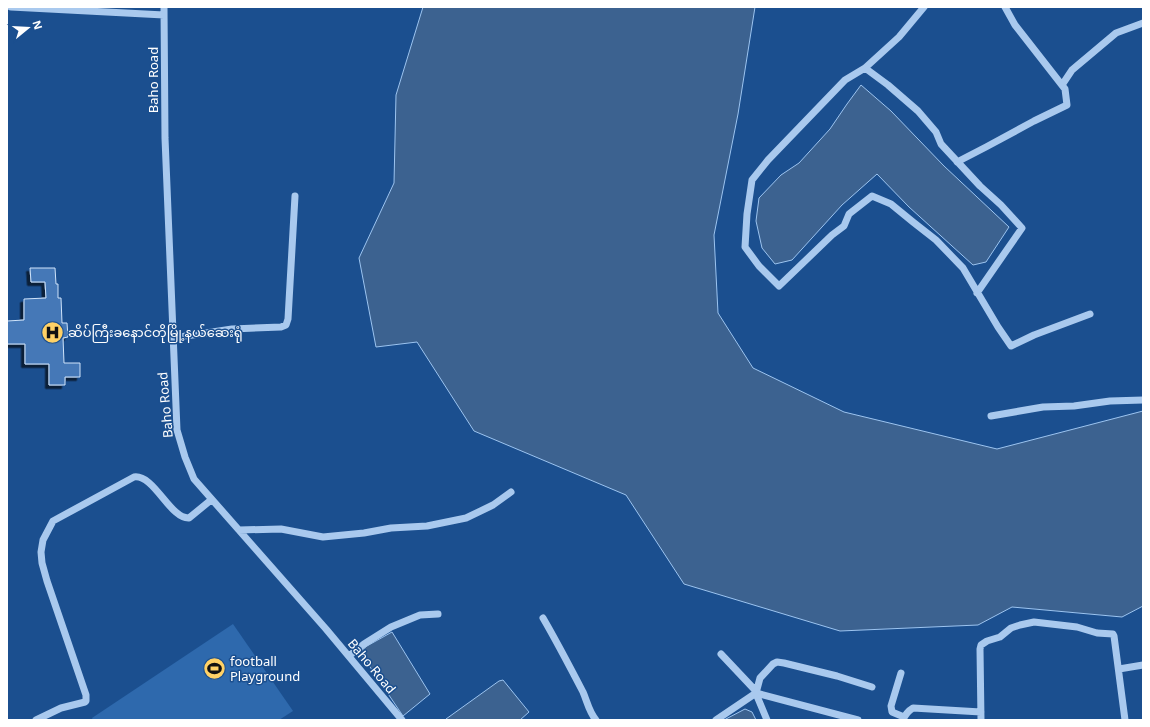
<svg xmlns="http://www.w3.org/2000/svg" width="1150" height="727" font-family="'Noto Sans','Noto Sans Myanmar',sans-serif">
	<defs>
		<filter id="shadow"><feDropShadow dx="-3.5" dy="3.5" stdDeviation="0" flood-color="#0009"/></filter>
	</defs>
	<rect width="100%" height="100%" fill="#1b4f8f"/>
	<path fill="#2e69ad" d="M233,624L293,711L279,720H93L92,718Z"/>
	<path fill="#3c6290" stroke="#9cc4f0" d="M423,7H755L738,114L714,235L718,313L753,368L844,412L997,449L1143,411V606L1122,617L1012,607L978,625L840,631L684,584L626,495L474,431L417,342L376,347L359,258L394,183L396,95Z
		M861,85L891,111L944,166L1009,227L986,262L973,265L909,207L877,174L842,205L792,260L775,264L762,248L756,221L759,198L781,175L799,163L830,129L847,104Z
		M392,632L430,694L403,716L360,652L367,646Z
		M503,680L529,712L520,720H446V719L499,681Z
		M745,709L752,712L756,720H724Z"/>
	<path fill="#4478b7" stroke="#cfe3fa" filter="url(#shadow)" d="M30,268H55L56,284H58V298H61L62,323H67L68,337L63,338L64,363H80V377H65V385H49V364H25V344H7V321L24,320V299L46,298L45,282H31Z"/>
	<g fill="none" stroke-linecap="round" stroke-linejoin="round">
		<path stroke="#a9c9ee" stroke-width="7" d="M11,7L164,15
			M164,7L165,138L177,430L185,457L194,479L326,629L402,720
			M865,68L899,37L924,7
			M1062,85L1072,70L1116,33L1143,23
			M957,162L986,147L1034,121L1067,105L1065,89L1015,25L1005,7
			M977,293L1022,228L1001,205L980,186L941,144L936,132L918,111L888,85L865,68L845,80L768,160L752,180L747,214L745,247L759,266L779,286L832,235L844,226L849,214L872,196L891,204L913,222L936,240L963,268L998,327L1011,346L1034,335L1090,314
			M173,338L232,329L281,327L286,325L288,319L295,196
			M991,416L1043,407L1074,406L1110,401L1143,400
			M239,530L281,529L323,537L364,533L391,528L427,526L466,518L493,505L511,492
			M543,618C557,642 570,667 583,692C587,701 589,712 596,720
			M721,654L754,689L767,720
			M349,656L364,644L391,627L420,615L438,614
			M1119,669L1143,665
			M901,673L891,706L892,712L904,717
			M756,693L858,720
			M36,720L61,708L85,702L86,701V695L47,581L42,563L41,552L43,540L53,521L134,477C154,474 170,519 189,518L211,500
			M716,720L756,693L760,678L773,664L777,662L784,663L837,676L872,687
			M903,720C905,715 908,711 913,708L981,712
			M981,720L980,649L981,645L987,641L1000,637L1011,628L1020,625L1034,622L1077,627L1097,633L1113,634L1114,636L1125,720"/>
	</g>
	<defs>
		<symbol id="hospital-disc" viewBox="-11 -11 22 22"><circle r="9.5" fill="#ffd166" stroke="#1b4f8f"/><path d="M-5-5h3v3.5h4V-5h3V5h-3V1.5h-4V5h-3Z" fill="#111"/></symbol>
		<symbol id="stadium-disc" viewBox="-11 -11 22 22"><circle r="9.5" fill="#ffd166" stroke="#1b4f8f"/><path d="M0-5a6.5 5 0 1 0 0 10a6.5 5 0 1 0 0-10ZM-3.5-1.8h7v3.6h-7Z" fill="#111"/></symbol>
	</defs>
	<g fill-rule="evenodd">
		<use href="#hospital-disc" x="40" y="320" width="25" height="25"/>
		<use href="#stadium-disc" x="202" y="656" width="25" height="25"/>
	</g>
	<g text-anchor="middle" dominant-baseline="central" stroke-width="3" stroke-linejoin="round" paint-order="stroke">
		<g font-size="13" fill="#fff" stroke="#1b4f8f">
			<text transform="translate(153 80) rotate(-90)">Baho Road</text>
			<text transform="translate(165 405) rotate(-95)">Baho Road</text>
			<text transform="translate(372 666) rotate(50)">Baho Road</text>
		</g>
		<g font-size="13" fill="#fff" stroke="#1b4f8f" text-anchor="start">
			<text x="68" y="332">ဆိပ်ကြီးခနောင်တိုမြို့နယ်ဆေးရုံ</text>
			<text x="230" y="661">football<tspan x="230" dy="15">Playground</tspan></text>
		</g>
	</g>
	<rect width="1150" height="727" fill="none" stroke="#ffffff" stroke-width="16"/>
	<g transform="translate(28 28) rotate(72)" stroke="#1b4f8f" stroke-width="3" paint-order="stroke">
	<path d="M0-3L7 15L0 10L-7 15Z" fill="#ffffff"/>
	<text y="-6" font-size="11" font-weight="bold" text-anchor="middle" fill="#ffffff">N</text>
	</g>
</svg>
